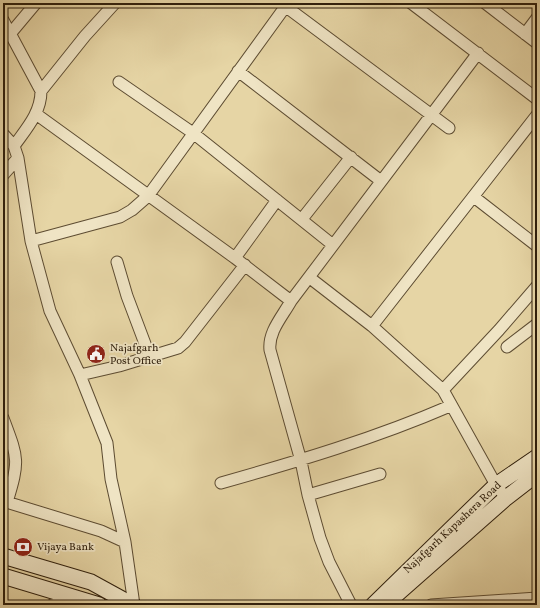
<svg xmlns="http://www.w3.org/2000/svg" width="540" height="608" font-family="Vollkorn,serif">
	<rect width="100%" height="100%" fill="#e6d5a5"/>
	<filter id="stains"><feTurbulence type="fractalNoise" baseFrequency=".005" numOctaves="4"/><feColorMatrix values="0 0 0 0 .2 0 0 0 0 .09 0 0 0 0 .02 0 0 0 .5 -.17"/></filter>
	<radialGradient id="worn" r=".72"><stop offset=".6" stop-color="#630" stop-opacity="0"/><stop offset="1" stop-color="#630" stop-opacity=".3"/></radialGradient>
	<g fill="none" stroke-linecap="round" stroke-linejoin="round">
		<defs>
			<path id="minor" d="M281,3L449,128
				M411,3L537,99
				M485,3L537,43
				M3,20L41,91C41,113 26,129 14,146
				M10,34L36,3
				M525,34L537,18
				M238,71L381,181
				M119,82L193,133L333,245
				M41,91L85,36L115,3
				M36,114L235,258L291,301
				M3,134L14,146L18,158L31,241L50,311L80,375L107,443L111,479L125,542L134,605
				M3,175L18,158
				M474,197L537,246
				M302,219L351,157
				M31,241L120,217L132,210L148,196L288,3
				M235,258L277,200
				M117,262L127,296L150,357
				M310,278L372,326L443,390L496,485L506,498
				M372,326L537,115
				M507,347L537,324
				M80,375L119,366L178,348L185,342L245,265
				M443,390L499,330L537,286
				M3,418C18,458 20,460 7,502
				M221,483C299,461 376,438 450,406
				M308,495L380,474
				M3,501L101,531L125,542
				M52,605L79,600
				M351,605L329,562L320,538L308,495L301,461L270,350C268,332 282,317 291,301L478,53
				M431,605L537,598"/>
			<path id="secondary" d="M3,556L91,582L133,605
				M3,576L99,605
				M395,596L506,498L537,474
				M373,605L496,485L537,457"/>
		</defs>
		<use href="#minor" stroke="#5d4c32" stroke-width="13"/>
		<use href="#secondary" stroke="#2f1f0c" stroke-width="17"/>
		<use href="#minor" stroke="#efe4c4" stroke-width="11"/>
		<use href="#secondary" stroke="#efe4c4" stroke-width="15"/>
	</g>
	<defs>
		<symbol id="civic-disc" viewBox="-11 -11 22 22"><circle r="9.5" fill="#8f2418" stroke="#efe4c4"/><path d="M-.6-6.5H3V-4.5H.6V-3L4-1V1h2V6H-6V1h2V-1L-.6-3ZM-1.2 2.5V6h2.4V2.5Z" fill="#fff"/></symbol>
		<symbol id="bank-disc" viewBox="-11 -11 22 22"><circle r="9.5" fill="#8f2418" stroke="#efe4c4"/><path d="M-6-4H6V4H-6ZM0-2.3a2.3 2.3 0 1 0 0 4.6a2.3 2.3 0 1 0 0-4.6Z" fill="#fff"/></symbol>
	</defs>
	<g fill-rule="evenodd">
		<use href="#civic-disc" x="85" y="343" width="22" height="22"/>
		<use href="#bank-disc" x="12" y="536" width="22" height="22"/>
	</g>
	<g text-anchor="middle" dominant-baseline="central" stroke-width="3.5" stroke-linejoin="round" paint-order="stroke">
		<g font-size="11" fill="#2f1f0c" stroke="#efe4c4" text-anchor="start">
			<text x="110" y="348">Najafgarh<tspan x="110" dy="13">Post Office</tspan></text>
			<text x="37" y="547">Vijaya Bank</text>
		</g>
		<g font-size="11" fill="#2f1f0c" stroke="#efe4c4">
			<text transform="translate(453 528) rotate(-43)">Najafgarh Kapashera Road</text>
		</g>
	</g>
	<rect width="540" height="608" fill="none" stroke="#e6d5a5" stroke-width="16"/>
	<rect x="4" y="4" width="532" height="600" fill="none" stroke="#2f1f0c" stroke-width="2"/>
	<rect x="8" y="8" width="524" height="592" fill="none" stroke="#2f1f0c"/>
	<rect width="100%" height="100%" filter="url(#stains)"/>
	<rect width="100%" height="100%" fill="url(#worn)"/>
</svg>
